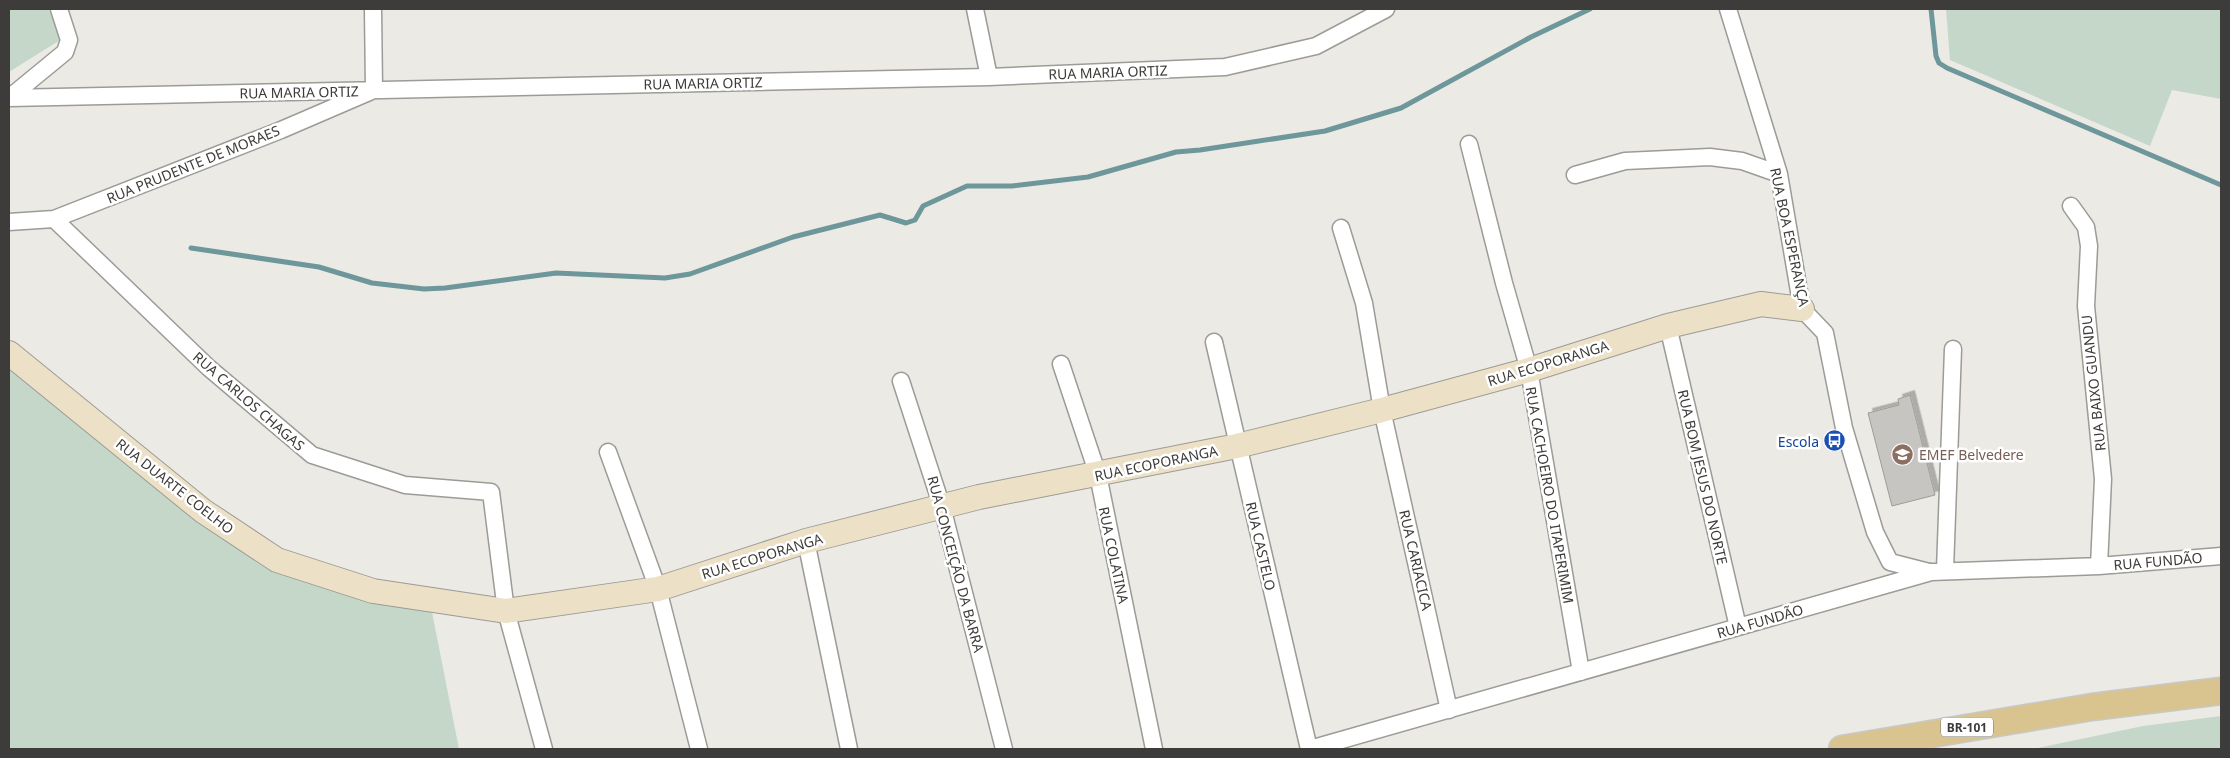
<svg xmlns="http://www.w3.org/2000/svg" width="2230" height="758" font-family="'Noto Sans',sans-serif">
	<defs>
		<filter id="shadow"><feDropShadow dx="4.5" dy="-4.5" stdDeviation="0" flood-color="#0004"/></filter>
	</defs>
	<rect width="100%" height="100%" fill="#eceae5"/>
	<path fill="#c5d7c8" d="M9,9H48L65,37L9,72Z
		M1946,9H2221V99L2172,90L2150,146L1950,60Z
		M9,351L250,546L430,602L459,749H9Z
		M2221,716V749H2033L2143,726Z"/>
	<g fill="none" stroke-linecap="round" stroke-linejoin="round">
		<path stroke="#6d979a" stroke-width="5" d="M1931,9L1936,56L1939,63L1947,68L2221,185
			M191,248L319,267L372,283L424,289L445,288L556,273L665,278L690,274L793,237L880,215L906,223L915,220L923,206L967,186H1012L1088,177L1176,152L1200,150L1325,131L1401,108L1531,37L1590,9"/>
	</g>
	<path fill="#c7c5c1" stroke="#9e9c97" filter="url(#shadow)" d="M1910,395L1935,495L1892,506L1868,413L1899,405L1898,399Z"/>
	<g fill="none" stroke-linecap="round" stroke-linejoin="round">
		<defs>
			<path id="street" d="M975,9L989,77
				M1728,9L1779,174L1802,309L1825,333L1844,428L1875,532L1890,562L1929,572
				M9,98L989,77L1225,67L1316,46L1386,9
				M9,98L65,52L69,40L59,9
				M1469,144L1504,283L1529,370L1581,672
				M1575,175L1625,161L1710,157L1742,161L1779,174
				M2071,206L2086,227L2089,246L2086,306L2103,479L2099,566
				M54,219L209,368L312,455L405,485L491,492L506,611L544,749
				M9,222L54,219L281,130L374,90L373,9
				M1341,228L1364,303L1382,410L1449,710
				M1668,326L1738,627
				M1214,342L1309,749
				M1061,364L1098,475L1154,749
				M901,381L942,507L1004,749
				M608,452L658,589L699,749
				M806,541L849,749
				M1945,570L1953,349
				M1310,749L1931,572L2099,566L2221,556"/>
			<path id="secondary" d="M9,353L203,511L277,560L373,591L506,611L658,589L806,541L979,497L1237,446L1382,410L1529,370L1668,326L1761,304L1802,309"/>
			<path id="primary" d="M1842,749L2092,707L2221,691"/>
		</defs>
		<use href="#street" stroke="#9d9b97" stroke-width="19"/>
		<use href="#secondary" stroke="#9d9b97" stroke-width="26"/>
		<use href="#primary" stroke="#c9c8c8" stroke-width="29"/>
		<use href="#street" stroke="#fff" stroke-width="16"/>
		<use href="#secondary" stroke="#ece1c7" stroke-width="24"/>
		<use href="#primary" stroke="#d9c48f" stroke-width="26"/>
	</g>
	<defs>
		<symbol id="bus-disc" viewBox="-11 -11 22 22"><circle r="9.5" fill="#1a4fb4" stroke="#fff"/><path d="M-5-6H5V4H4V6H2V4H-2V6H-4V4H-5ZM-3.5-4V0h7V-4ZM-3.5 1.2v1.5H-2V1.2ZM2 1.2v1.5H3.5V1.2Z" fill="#fff"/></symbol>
		<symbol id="school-disc" viewBox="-11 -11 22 22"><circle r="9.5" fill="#8d6e63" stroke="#fff"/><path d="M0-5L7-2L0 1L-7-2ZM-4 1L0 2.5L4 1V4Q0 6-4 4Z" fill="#fff"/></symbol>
	</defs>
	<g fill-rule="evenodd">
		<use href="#bus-disc" x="1822" y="428" width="25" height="25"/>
		<use href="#school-disc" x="1890" y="442" width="25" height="25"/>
	</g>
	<g text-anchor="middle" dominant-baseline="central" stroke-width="5" stroke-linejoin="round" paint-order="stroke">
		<rect fill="#fff" stroke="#777675" stroke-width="1" x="1941" y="717.5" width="52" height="19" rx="4"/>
		<g font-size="12" font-weight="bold" fill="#3d3c3a">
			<text x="1967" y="727">BR-101</text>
		</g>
		<g font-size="14" fill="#3d3c3a" stroke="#fff">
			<text transform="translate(1108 72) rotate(-2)">RUA MARIA ORTIZ</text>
			<text transform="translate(703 83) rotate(-1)">RUA MARIA ORTIZ</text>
			<text transform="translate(299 92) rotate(-1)">RUA MARIA ORTIZ</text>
			<text transform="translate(193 164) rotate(-22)">RUA PRUDENTE DE MORAES</text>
			<text transform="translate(1790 237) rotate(78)">RUA BOA ESPERANÇA</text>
			<text transform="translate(1548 363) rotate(-17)">RUA ECOPORANGA</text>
			<text transform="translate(2093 383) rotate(-96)">RUA BAIXO GUANDU</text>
			<text transform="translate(249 401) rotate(41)">RUA CARLOS CHAGAS</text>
			<text transform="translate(1156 463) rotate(-12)">RUA ECOPORANGA</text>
			<text transform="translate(1703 477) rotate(77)">RUA BOM JESUS DO NORTE</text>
			<text transform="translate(175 486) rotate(38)">RUA DUARTE COELHO</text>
			<text transform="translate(1550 495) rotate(80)">RUA CACHOEIRO DO ITAPERIMIM</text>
			<text transform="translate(1261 546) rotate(77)">RUA CASTELO</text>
			<text transform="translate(1114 555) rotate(78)">RUA COLATINA</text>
			<text transform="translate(762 556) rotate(-17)">RUA ECOPORANGA</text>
			<text transform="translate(1416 560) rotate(77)">RUA CARIACICA</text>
			<text transform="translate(2158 561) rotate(-5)">RUA FUNDÃO</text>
			<text transform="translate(956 564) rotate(75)">RUA CONCEIÇÃO DA BARRA</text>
			<text transform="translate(1760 621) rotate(-16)">RUA FUNDÃO</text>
		</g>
		<g font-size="14" fill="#164399" stroke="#fff" text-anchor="end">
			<text x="1819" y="441">Escola</text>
		</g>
		<g font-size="14" fill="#785e54" stroke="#fff" text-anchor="start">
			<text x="1919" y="454">EMEF Belvedere</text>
		</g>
	</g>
	<rect width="2230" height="758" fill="none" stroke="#3d3c3a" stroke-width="20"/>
</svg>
